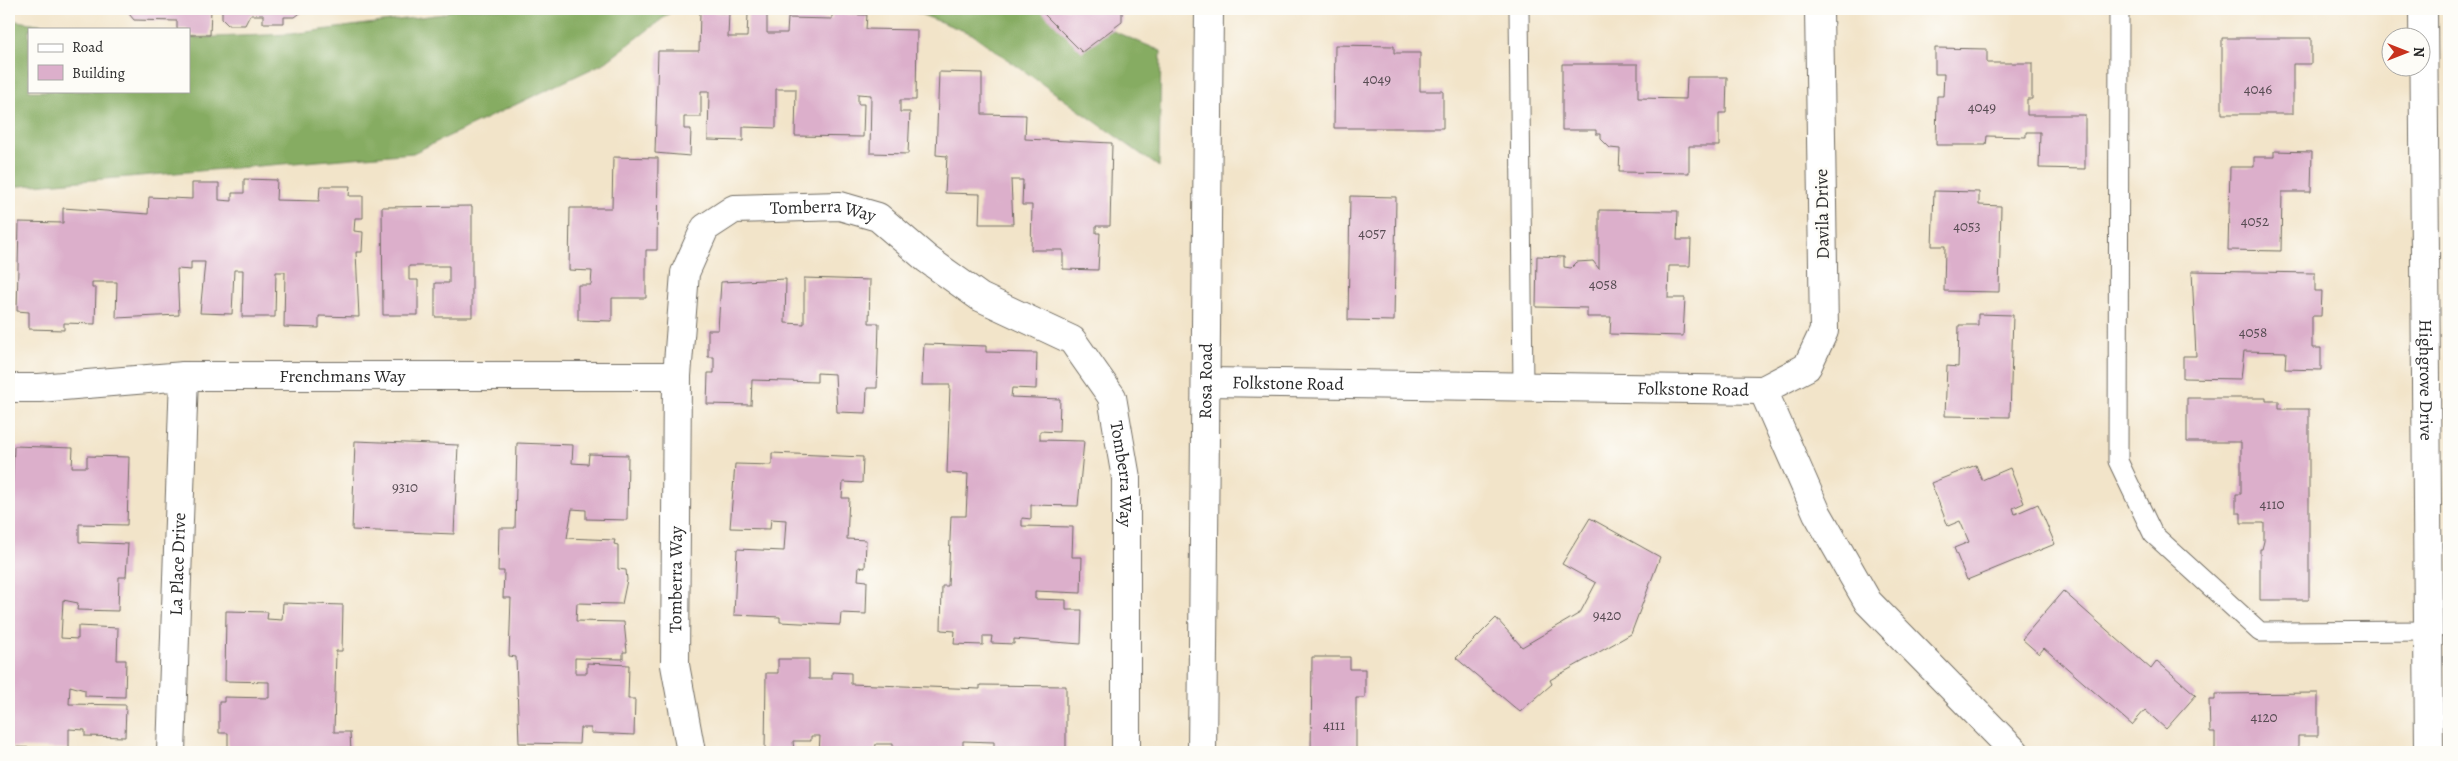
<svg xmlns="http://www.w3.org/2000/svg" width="2458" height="761" font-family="Alegreya,serif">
	<rect width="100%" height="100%" fill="#fdfcf7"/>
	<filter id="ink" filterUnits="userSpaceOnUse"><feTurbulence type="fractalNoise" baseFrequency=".02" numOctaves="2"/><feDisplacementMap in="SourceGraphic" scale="10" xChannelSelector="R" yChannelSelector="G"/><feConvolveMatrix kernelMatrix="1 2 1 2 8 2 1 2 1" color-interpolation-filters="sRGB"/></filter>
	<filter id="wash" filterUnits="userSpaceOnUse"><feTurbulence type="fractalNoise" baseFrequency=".0096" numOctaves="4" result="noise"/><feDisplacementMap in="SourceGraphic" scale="20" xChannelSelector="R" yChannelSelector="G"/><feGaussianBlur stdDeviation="1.12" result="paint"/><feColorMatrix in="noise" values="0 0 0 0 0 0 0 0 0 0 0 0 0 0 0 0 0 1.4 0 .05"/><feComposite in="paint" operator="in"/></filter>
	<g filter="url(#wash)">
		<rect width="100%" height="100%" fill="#f2e4c9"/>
		<path fill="#86ac62" stroke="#586c46" d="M454,9H675L606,62L413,153L9,187V20L73,29H29V91H189V38L291,34L443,14Z
			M907,9H1060L1161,51L1159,167L972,34Z"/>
		<g id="blocks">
			<path fill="#dcafcb" d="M125,9H211L210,35H189V29H177V21L134,20Z
				M222,9H303V11L295,17H284V23H263V15H250L245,25H228L222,19Z
				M1039,9H1122V22L1082,52Z
				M700,12L729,13L728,37H747L748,14H767V33H787L788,18L832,19V14L867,15L866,29L917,30L916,100H900V112H910L908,154L870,153L871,95L858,94V104H864L863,137L795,136L796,89H776V128L743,127V141L708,140L709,91H701V117H684V129H691L690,156L655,153L658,51H699Z
				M2222,38H2311V64H2293V114H2222Z
				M1335,45L1394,46V53H1420V91H1443V128H1334Z
				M1935,48L1987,49V63H2032V99H2027V115H2085V169L2039,168L2040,132H2026V137L1987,136L1986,145H1936L1937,96H1943L1944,74H1935Z
				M1562,64H1638V98L1686,99L1687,77H1727L1726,113H1719V146H1689V173L1619,172L1620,149L1610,148L1601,139V134H1596V130H1562Z
				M939,72L982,73V114L1026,115L1025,139L1112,143L1110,226H1096V233H1100L1098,270L1063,269V250H1031L1032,205H1022L1023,180H1011L1013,224H979L980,194L945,193L947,156L936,155Z
				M2274,151L2312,152L2311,192H2282L2281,251L2228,250L2230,167H2254V157H2274Z
				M613,157L658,158L657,250H646V298H612V321L578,320V285H591L592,271L569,270L570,208H612Z
				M244,179L277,180L276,200L319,201L320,186H350L349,196H363V218H355L354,231L363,232L362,252H356L359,317L319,316V328L284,327L285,272H276L275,317H242L243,270H234L232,314L200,313L205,262H191V270L177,269L179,315L116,318L117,282H92V288H96L95,324L64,323V330L29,329V312L17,311L19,222L63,223V208L148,214L149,197L192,199V183H219V200L232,201V193H244Z
				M1934,191L1979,192V205L2001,206L1999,292L1944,291L1945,246H1932Z
				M1350,196L1396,197L1394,321L1348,320Z
				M472,206V317H435V283H449V266H409V280H418V315H383L382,207Z
				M1599,210L1678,211L1677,240H1691L1690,266H1669L1668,298H1685L1683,336L1610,334L1611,317H1587V308L1536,307L1537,256L1564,257V267L1571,268L1577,262L1593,261L1599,269Z
				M2192,271L2315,273V291H2322L2321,316H2312V348H2321V370L2285,369L2286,352L2244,351L2241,379L2183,378V356H2196Z
				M804,278L870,280L869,323H879L877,388H867L866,413L837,412L835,374L817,373V382L752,380L751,405L707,404L708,373H714V357H708V330H718L721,282L786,279L785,323L804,324Z
				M1978,314L2013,315L2010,417L1945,416L1947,366L1958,367L1959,325H1978Z
				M924,344L986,346V352L1037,353L1036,389L1012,388L1011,397L1060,399L1059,432L1040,431V440L1084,441L1078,506L1031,505V519L1022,518V526L1073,527L1072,557H1082L1081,593L1035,591V599L1066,600V610H1082L1081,644L1014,639V644L991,643L992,636H983V645L954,644L955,631L941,630L942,586H948L951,516H966L968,474L947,473L950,385H922Z
				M2187,398H2266V401H2279V409H2309V600H2260V549H2262L2264,541V523H2241V513H2236V494H2241V442H2187Z
				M355,441L458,445L454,534L352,530Z
				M517,443L573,445L572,463L588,464L589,454L628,455L627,520L586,519V510L572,509L567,538L615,540L614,544L618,545V569L626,570L627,580L622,604L577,603L576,621L624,622L627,652H623V659L575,658V673H587V663L629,665L628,699H635L634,735L591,733V728H580L579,744L519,743L516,657L509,656L511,598H503L504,571H498L499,528H515Z
				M14,446L73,448L72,467H87V456L129,457L127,525L79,524V542L128,544L126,577H119L118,611L77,610L78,603L63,600L61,638L78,639V626L118,628L117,660H126L125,697L85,696V690L70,686L69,704L126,705L125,737L85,736V730L69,729V749L9,747L11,661H9V574Z
				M772,453L863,457L862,483L843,482L842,498H849L847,539L866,540L865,568L859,567L858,580L867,581L866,614L841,613L840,625L780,622V617L734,615L737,549L784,551L786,520L771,519L770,529L730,528L735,464L772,465Z
				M1976,465L1982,480L2010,468L2024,503L2013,508L2015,514L2038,504L2055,544L1967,580L1954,548L1969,542L1960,521L1948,526L1931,483Z
				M1590,518L1660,557L1631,634L1550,680L1552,684L1520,712L1456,658L1496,618L1522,647L1580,613L1596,583L1562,564Z
				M2063,591L2151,669L2157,661L2196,695L2166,729L2145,710L2132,725L2044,648L2039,654L2022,639Z
				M283,603L343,605L342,651H336L334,732H350L351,752H228V733H219V702H224V697L269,698V682L225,681L226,611L268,612L267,619L282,620Z
				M1312,657H1350V669H1365V698H1356V752H1311Z
				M778,659H809V679H832V672L851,673V684L980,689V685L1066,686V749H1053V752H994V742L963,741V752H904L893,751V744H876L875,752H819L820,736H811V741H793L794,752H765L766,673H778Z
				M2318,693V736H2298V752H2215V733H2210L2209,700H2215V694Z"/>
		</g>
	</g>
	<g filter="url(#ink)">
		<use href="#blocks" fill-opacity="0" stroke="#716c62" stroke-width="1"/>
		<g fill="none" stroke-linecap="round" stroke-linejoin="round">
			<defs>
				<path id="lane" d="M1519,9L1523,386
					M2119,9L2118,461L2153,534L2260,632L2428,631"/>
				<g id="street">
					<path id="s1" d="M2423,9L2429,752"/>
					<path id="s2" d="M1207,382L1763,390L1807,367L1824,331L1819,9"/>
					<path id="s3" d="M9,388H39L184,376H677"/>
					<path d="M1763,390L1817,513L1868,602L2015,752"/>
					<path id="s4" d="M171,752L184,376"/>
					<path id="s5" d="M691,752L675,665L677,376L685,273L705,228L734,209L840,206L878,217L927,259L980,297L1072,340L1112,397L1126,478V752"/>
					<path id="s6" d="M1202,752L1209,9"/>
				</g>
			</defs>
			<use href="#lane" stroke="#716c62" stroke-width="21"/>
			<use href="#street" stroke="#716c62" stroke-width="30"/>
			<use href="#lane" stroke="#fff" stroke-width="19"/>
			<use href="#street" stroke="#fff" stroke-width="28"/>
		</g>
	</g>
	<g text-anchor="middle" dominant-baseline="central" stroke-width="5" stroke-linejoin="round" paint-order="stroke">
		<g font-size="15" fill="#574c53">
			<text x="1377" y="79">4049</text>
			<text x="2258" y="89">4046</text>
			<text x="1982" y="107">4049</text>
			<text x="2255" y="221">4052</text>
			<text x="1967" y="226">4053</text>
			<text x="1372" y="233">4057</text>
			<text x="1603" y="284">4058</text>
			<text x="2253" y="332">4058</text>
			<text x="405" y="487">9310</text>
			<text x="2272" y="504">4110</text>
			<text x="1607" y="615">9420</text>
			<text x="2264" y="717">4120</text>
			<text x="1334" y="725">4111</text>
		</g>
		<g font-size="18" fill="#2b2b2b" stroke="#fdfcf7">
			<text transform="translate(1822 214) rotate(-91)">Davila Drive</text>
			<text stroke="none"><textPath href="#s5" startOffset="654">Tomberra Way</textPath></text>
			<text stroke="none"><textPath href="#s3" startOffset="334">Frenchmans Way</textPath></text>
			<text stroke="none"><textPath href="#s1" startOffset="371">Highgrove Drive</textPath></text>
			<text stroke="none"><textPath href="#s6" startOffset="371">Rosa Road</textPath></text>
			<text stroke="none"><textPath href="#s2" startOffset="81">Folkstone Road</textPath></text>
			<text stroke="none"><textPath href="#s2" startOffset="486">Folkstone Road</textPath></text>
			<text stroke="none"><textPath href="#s5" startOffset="1089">Tomberra Way</textPath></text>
			<text stroke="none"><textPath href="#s4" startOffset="188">La Place Drive</textPath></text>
			<text stroke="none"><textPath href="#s5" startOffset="174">Tomberra Way</textPath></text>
		</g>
	</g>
	<rect width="2458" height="761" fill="none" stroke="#fdfcf7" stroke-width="30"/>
	<rect x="28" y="28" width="162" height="65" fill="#fdfcf7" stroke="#a9a8a5"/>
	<rect x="38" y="44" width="25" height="8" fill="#ffffff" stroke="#a9a8a5"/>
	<text x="72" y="52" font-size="15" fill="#2b2b2b">Road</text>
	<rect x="38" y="65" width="25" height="15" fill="#dcafcb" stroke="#a9a8a5"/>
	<text x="72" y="78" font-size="15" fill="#2b2b2b">Building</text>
	<g transform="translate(2406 52) rotate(90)"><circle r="24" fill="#fdfcf7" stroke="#a9a8a5"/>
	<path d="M0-4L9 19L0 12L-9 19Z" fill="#c8321e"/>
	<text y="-8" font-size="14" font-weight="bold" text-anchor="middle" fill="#2b2b2b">N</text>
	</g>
</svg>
